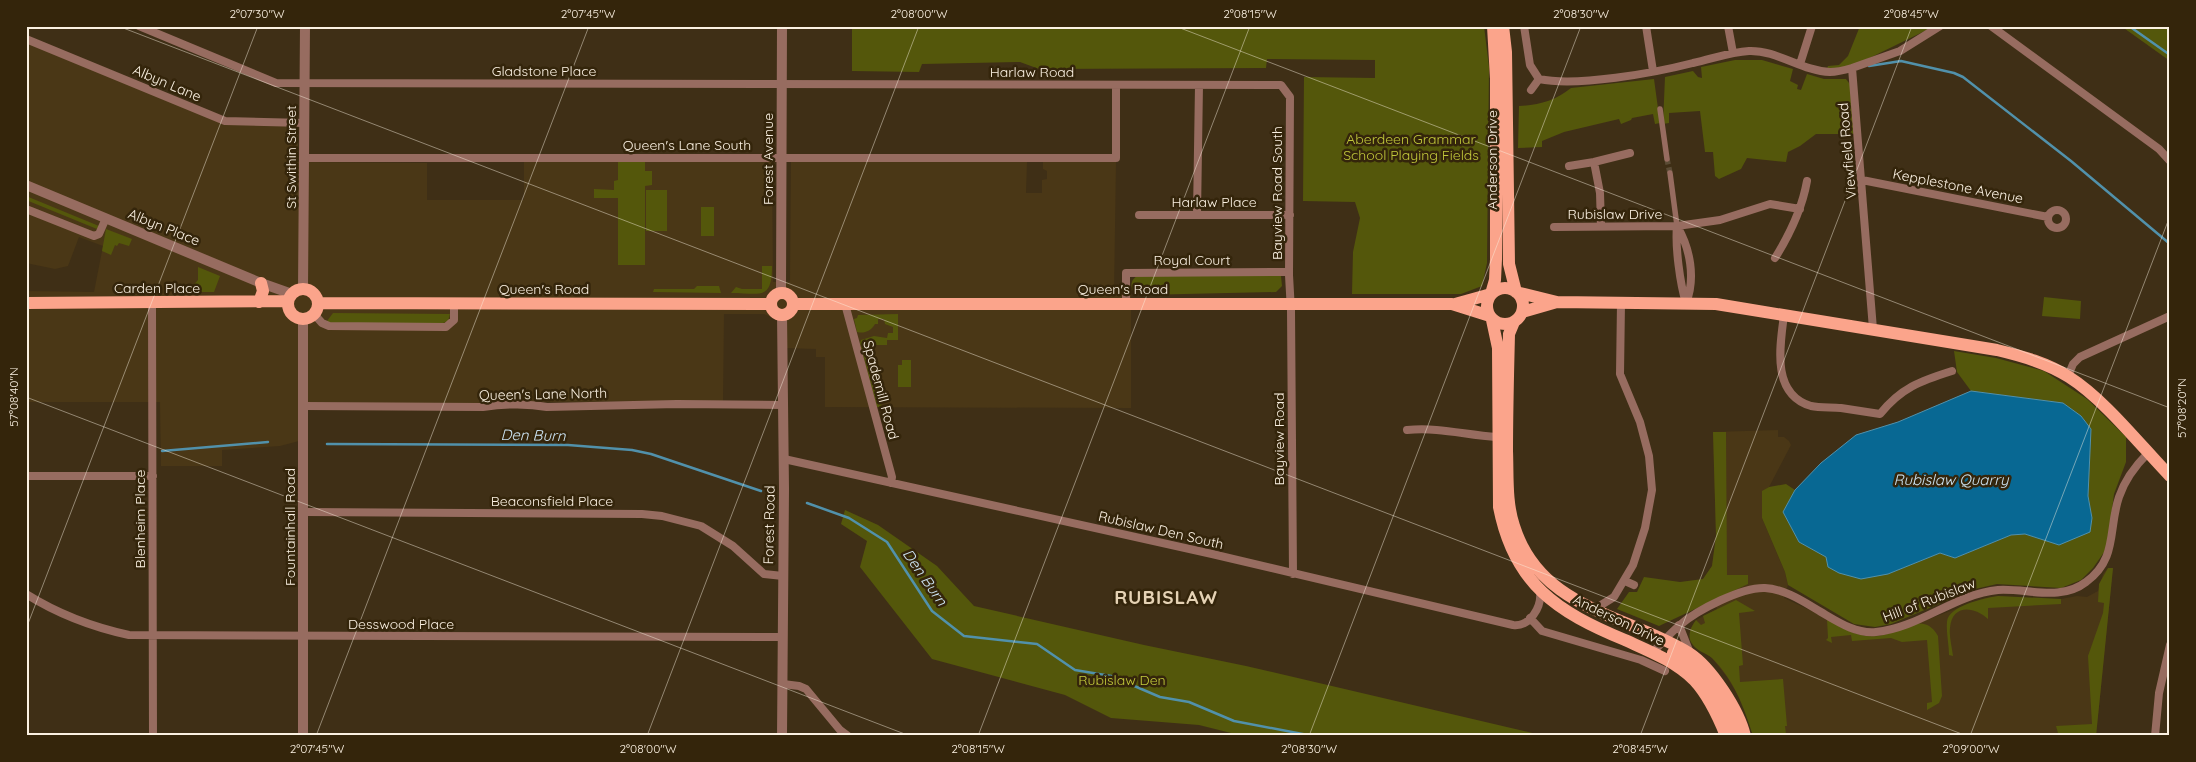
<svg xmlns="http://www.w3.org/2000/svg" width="2196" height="762" font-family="Quicksand,sans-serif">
	<rect width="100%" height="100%" fill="#3f2f16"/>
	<path fill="#4a3716" d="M26,42L227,125H298V162L427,163V200H524V161L772,162L773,282H790L791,162H1027L1026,193H1042V180L1047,179V171L1043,169V161L1116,162L1114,294H1131V408L825,407V357H816V349L783,348L782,322L764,314H724L723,401L496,402L483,405L299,402V441L280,446L222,450V466H161L160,402H26V291L94,292L103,246L79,237L68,266L55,269L26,263Z
		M1778,430V437H1784L1789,441L1791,445L1769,487L1762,492V518L1785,572L1788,585L1784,598L1816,613L1844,630L1865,636L1889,634L1985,598L1998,596L2045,599H2061L2077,596L2087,597L2098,591L2103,574L2108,568H2113L2096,736H1753L1744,705L1727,677L1711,657L1693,645L1690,637V629L1696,620L1717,609L1703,579L1712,566L1716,536L1713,432Z"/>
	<path fill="#54570b" d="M852,26H1484L1489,67L1487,263L1482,286L1461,294H1352L1353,252L1360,218L1355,202L1303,201L1304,77L1375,78V60L1267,59L1266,68L1039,69L1020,62L922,64L919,72L852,71Z
		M1860,26H1935L1851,67L1826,71L1828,66L1839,65L1848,56Z
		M2121,26H2170V61Z
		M1735,60H1762L1793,69L1790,81L1798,85L1797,89L1801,90L1807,74L1824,79H1846L1852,87L1857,134H1816L1800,146L1788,152L1786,162L1747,158L1741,169L1719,179L1715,176L1713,152H1705L1700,111L1669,113V123L1663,124L1665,77L1693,71L1698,77L1702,78L1701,67Z
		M1654,79L1660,123L1655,124L1653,114L1632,118L1631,120L1621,124L1619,119L1564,132L1542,141V147L1518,148L1519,106C1539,105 1555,101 1571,88Z
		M618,162H645V171H652V185L645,186V265H618V198H594V189L614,190V181L618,180Z
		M646,190H667V231H646Z
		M26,196L99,226L97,229L26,200Z
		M701,207H714V236H701Z
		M106,229L132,239L129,246L119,243L117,246L115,245L111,255L102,251Z
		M762,266H772C772,301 760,293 731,293L736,287L742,289H762Z
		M198,267L220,276L214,292H187L198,280Z
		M1137,276H1281L1282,286L1276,292L1141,295L1132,290C1131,284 1131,280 1137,276Z
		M697,286H719L721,293L653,292L654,289H694Z
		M2044,297L2081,301L2080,319L2042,316Z
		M333,313L450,314L448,321L443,323H330L327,321Z
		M898,314V340H887V345H874L877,372L872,373L882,407H877L860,343L861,340L874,336L887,338L888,333H893V327L885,324L884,319H878V324H875C871,331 864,334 857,332L854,319L857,318L858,315Z
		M1954,351L1996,358L2044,371L2087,399L2126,437V462L2114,494L2107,548L2093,568L2081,580L2061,588L1997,584L1975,589L1891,624L1875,627L1854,624L1788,585L1785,572L1762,518V491L1769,487L1786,484L1795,490L1783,512L1799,542L1826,557L1888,574L1940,553L1955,558L2011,535L2025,534L2059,545L2092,518L2088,496L2091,429L2081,416L2063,403L1971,391L1957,372Z
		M902,360H911V387H898V365H902Z
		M1713,432H1726L1727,575H1748V584L1659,626L1617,609L1629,592H1637L1644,577L1680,582L1703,579L1712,566L1716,536Z
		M845,510L878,525L937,566L974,606L1144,645L1246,666L1545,736H1243L1199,725L1111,718L1065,695L932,659L860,567L867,541L841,524Z
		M2108,568H2113L2096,736H2065L2058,733L2056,726L2092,724L2088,656L2103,613L2104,603L2098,602L2099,584Z
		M1998,596L2061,599V604L1988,608V619C1974,606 1952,604 1950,628C1949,637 1952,647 1953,656L1949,655C1949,644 1946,633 1947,622C1948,606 1984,598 1998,596Z
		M1736,600L1755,611L1739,613L1743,665L1739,666L1740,682L1783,679L1787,726H1785L1786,734L1753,736C1744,707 1734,680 1712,658C1706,653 1697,651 1693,645C1686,637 1691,627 1696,620L1701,625L1705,623L1703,616Z
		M1827,619C1843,629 1859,638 1878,636C1900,634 1923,609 1938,636L1942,696L1939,703L1927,710V703L1932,702L1927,640L1902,642L1891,638L1852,641L1851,635L1831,637L1832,643L1826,640L1828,638Z"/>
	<path fill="#086893" stroke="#5191ab" d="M1971,391L2063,403L2081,416L2091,429L2088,496L2092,518L2090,532L2059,545L2025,534L2011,535L1955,558L1940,553L1888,574L1861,579L1839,573L1828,567L1826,557L1799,542L1783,512L1795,490L1821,463L1856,435L1898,422Z"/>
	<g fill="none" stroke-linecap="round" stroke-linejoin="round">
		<path stroke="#5191ab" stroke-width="2.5" d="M2129,26L2170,55
			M1869,66L1901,61L1954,73L1963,77L2071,161L2170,244
			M327,444L568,445L632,450L651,454L761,491
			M162,451L268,442
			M807,503L849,518L887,542L932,611L964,636L1037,644L1075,670L1111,676L1160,697L1189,702L1234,721L1313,736
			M1403,736H1408"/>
		<path stroke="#5b4c35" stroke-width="5.5" stroke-dasharray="5.5 3" stroke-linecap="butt" d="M1667,159L1670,173"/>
		<path stroke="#976c60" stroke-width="5.5" d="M1660,109L1667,159
			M1670,173L1677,226"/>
		<path stroke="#976c60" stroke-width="8" d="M139,26L276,83L1281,85L1290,97L1289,275L1291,311L1293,574
			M1524,26L1530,65L1539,79C1577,87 1654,73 1693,63C1712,59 1730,52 1749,51C1777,50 1802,71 1830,72C1838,72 1845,70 1852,68
			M1646,26L1653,71
			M1728,26L1733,53
			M1991,26L2159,149L2170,161
			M26,39L225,121L305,123
			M1800,64L1812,26
			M1531,90L1539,79
			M305,158H1116V85
			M1594,162L1600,193L1601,226
			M1569,166L1594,162L1630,153
			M1862,180L2048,217
			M26,209L94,236L99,234L106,218
			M2048 219a9 9 0 1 1 18 0a9 9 0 1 1-18 0Z
			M1197,214L1199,85
			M1139,215H1290
			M1677,226C1690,248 1696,278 1686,303
			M1677,226C1675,246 1680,284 1686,303
			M1554,227L1677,226L1720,220L1770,204L1800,209
			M1775,258C1790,234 1802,209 1807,181
			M152,303L153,736
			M845,304L892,477L891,483
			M1126,304V273L1289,272
			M314,314L322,323L329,326L446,327L454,320V304
			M1784,315C1780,346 1771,394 1811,406C1820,408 1832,407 1841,408C1854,410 1867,412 1880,414C1901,388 1920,381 1952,371
			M1873,329L1852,68L1900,51L1940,26
			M2068,376L2073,364L2080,357L2170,316
			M304,406L483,407C504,404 526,403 547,407L677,404L783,405
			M1407,430C1440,427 1465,435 1497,437
			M784,459L1212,554L1513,625C1530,627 1542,607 1540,591
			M26,476H153
			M304,512L642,514L662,516L701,526L733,546L764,574L783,576
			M1625,581L1634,585
			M26,594C58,614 92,627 129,635L783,637
			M1593,610L1614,597L1633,565L1645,528L1652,490L1649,456L1640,422L1620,374L1621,303
			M1530,618L1542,631L1641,660L1665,671
			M1679,625L1690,653
			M1653,652C1662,643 1670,633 1680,625C1697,610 1742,587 1765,588C1785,589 1804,602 1821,612C1838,622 1856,634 1876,632C1919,628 1955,594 1998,590C2027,588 2060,602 2086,582C2118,559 2108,529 2119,497C2125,479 2135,466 2148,453
			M783,684L799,686L806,689L840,730L848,736
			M2155,736L2159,693L2170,645"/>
		<path stroke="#976c60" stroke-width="10" d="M26,185L261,283L292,294
			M303,289L305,26
			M781,292L782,26
			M782,315L784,489L782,736
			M303,319V736"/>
		<path stroke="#fba48b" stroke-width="12" d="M1503,26L1506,52L1509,264L1516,292
			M1487 306a18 18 0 1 1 36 0a18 18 0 1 1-36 0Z
			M288 304a15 15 0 1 1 30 0a15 15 0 1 1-30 0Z
			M1516,292L1557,302
			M771 304a11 11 0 1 1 22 0a11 11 0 1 1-22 0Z
			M1491,294L1495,280L1496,259V79L1493,26
			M259,302L263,291L261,283
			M26,303L288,301
			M318,303L771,304
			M793,304H1452L1490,316
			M1455,304L1491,294
			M1522,312L1557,302L1716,304L1997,350C2022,356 2047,363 2069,377C2104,399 2141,446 2170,476
			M1492,320L1498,348L1499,507C1514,584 1557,612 1625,640C1649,651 1675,661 1694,680C1708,695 1718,716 1726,736
			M1514,322L1509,334C1508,373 1507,412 1507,451C1508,476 1506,502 1514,526C1540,609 1625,614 1689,653C1711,667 1739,710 1745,736
			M1673,653C1703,674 1724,701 1734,736"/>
	</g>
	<path fill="none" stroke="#fbf1e2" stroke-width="1" stroke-opacity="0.45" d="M118,26L1967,736M1175,26L2170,408M26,397L910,736M26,629L258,26M316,736L589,26M647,736L919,26M978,736L1250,26M1309,736L1581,26M1640,736L1912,26M1970,736L2170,216"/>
	<g text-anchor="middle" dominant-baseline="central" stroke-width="5" stroke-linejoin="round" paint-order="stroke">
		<g font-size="14" fill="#fbf1e2" stroke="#34250b">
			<text x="544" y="71">Gladstone Place</text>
			<text x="1032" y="72">Harlaw Road</text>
			<text transform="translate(167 83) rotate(23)">Albyn Lane</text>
			<text x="687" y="145">Queen's Lane South</text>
			<text transform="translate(1847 151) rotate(-95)">Viewfield Road</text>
			<text transform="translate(291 157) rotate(-90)">St Swithin Street</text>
			<text transform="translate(768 159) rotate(-90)">Forest Avenue</text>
			<text transform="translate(1492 160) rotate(-90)">Anderson Drive</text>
			<text transform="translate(1958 186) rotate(11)">Kepplestone Avenue</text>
			<text transform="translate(1277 193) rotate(-90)">Bayview Road South</text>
			<text x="1214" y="202">Harlaw Place</text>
			<text x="1615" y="214">Rubislaw Drive</text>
			<text transform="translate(164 227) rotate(22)">Albyn Place</text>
			<text x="1192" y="260">Royal Court</text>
			<text x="157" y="288">Carden Place</text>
			<text x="544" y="289">Queen's Road</text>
			<text x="1123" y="289">Queen's Road</text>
			<text transform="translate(881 390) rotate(75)">Spademill Road</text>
			<text transform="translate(543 394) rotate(-1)">Queen's Lane North</text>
			<text transform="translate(1279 439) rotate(-90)">Bayview Road</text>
			<text x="552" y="501">Beaconsfield Place</text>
			<text transform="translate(140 519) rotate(-90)">Blenheim Place</text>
			<text transform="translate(769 525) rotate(-89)">Forest Road</text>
			<text transform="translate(290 527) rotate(-90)">Fountainhall Road</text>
			<text transform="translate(1161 530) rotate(13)">Rubislaw Den South</text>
			<text transform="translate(1929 600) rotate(-21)">Hill of Rubislaw</text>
			<text transform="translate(1619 620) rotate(26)">Anderson Drive</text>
			<text x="401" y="624">Desswood Place</text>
		</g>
		<g font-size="14" fill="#c2c93b" stroke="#34250b">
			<text x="1411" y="139">Aberdeen Grammar<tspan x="1411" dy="16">School Playing Fields</tspan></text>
			<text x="1122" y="680">Rubislaw Den</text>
		</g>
		<g font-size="15" font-style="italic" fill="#cde4f3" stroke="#34250b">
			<text transform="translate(533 435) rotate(1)">Den Burn</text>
			<text x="1951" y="479">Rubislaw Quarry</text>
			<text transform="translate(925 577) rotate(55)">Den Burn</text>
		</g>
		<g font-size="19" font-weight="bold" letter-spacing="1" fill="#e5d2b4" stroke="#34250b">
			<text x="1166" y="597">RUBISLAW</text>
		</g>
	</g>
	<rect width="2196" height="762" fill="none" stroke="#34250b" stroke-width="55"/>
	<rect x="28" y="28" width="2140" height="706" fill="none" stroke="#fbf1e2" stroke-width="2"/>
	<g font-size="12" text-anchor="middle" fill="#fbf1e2">
		<text x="257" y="18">2°07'30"W</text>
		<text x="588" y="18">2°07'45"W</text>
		<text x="919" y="18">2°08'00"W</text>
		<text x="1250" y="18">2°08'15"W</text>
		<text x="1581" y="18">2°08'30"W</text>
		<text x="1911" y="18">2°08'45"W</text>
		<text transform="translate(14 397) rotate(-90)" y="4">57°08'40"N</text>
		<text transform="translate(2182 408) rotate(-90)" y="4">57°08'20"N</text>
		<text x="317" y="753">2°07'45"W</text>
		<text x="648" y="753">2°08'00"W</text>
		<text x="978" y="753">2°08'15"W</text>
		<text x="1309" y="753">2°08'30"W</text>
		<text x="1640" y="753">2°08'45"W</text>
		<text x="1971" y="753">2°09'00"W</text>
	</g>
</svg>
